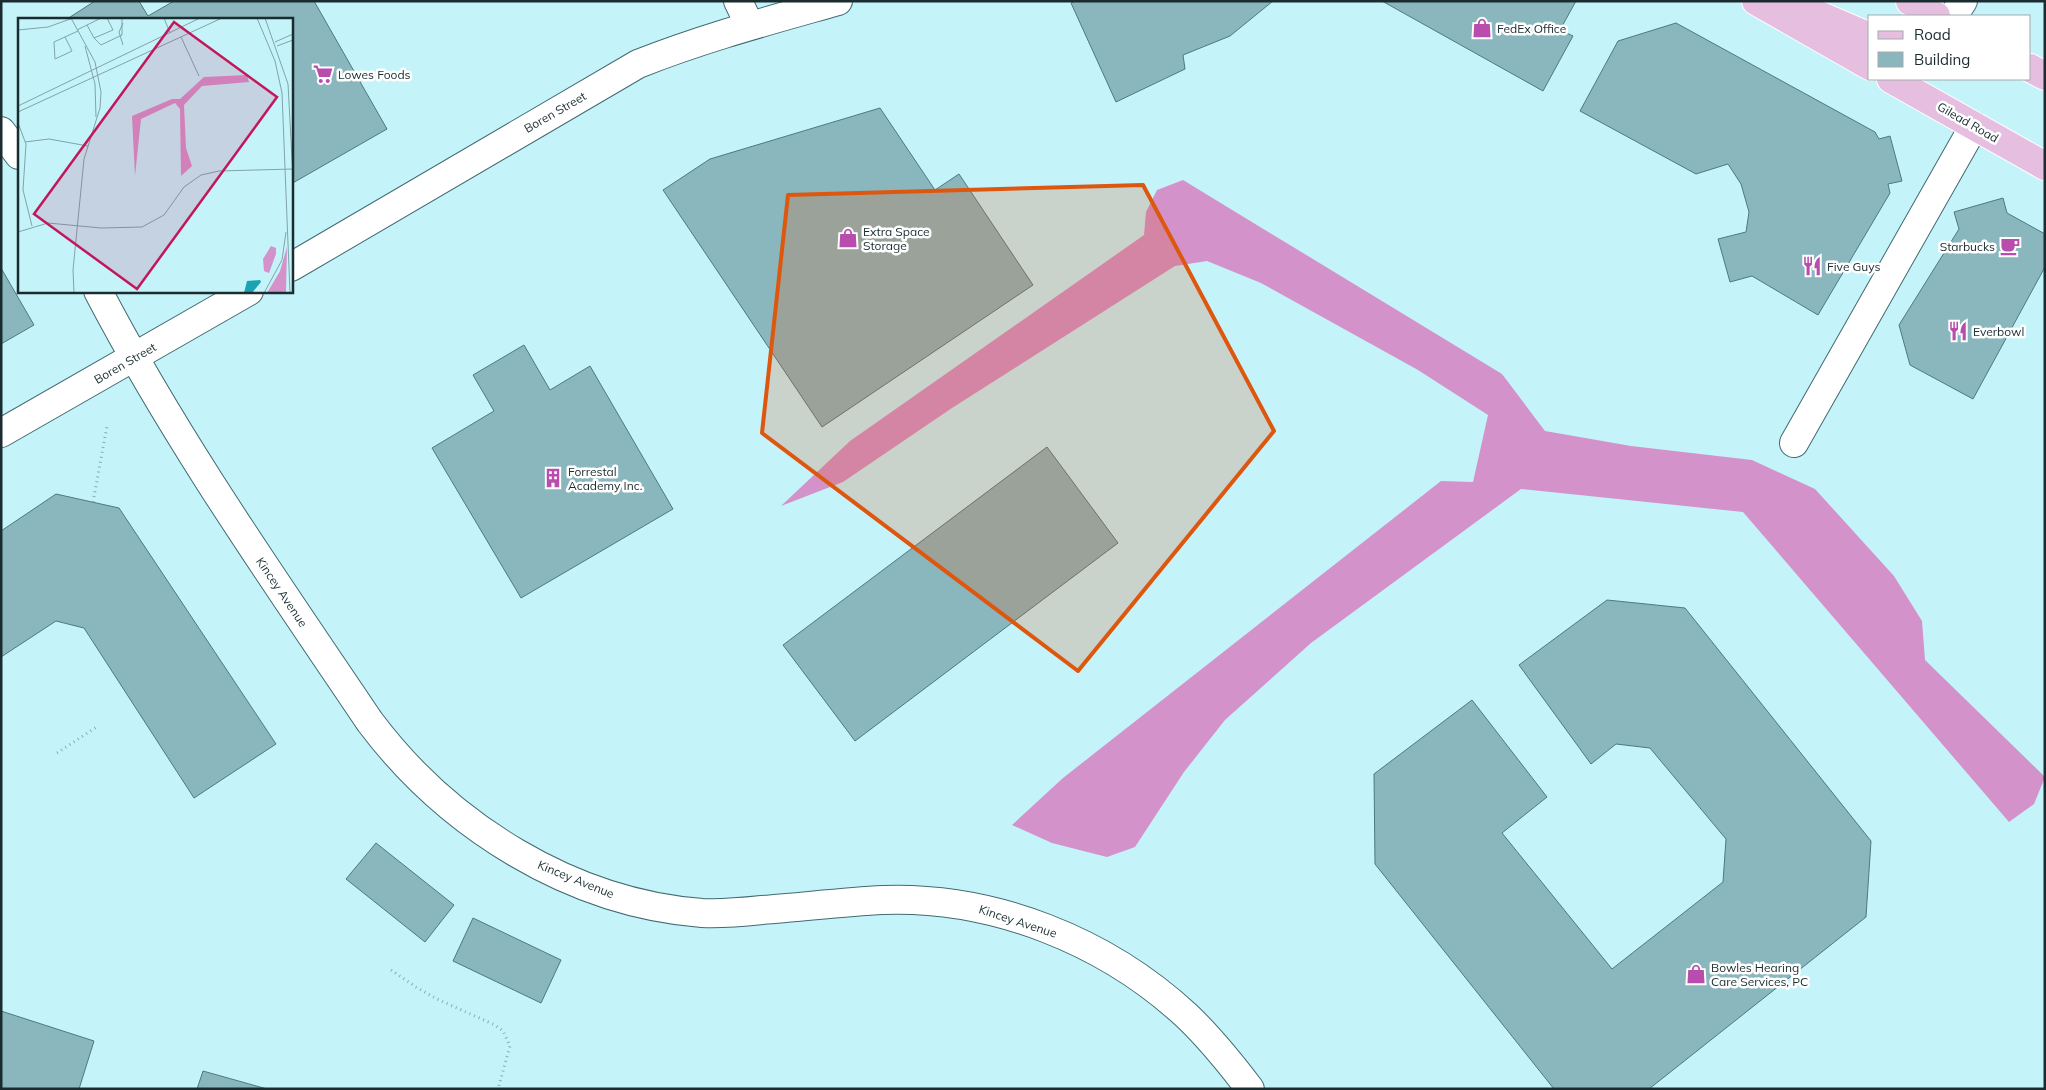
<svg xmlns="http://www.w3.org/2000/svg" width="2046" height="1090" font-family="Mulish,sans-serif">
	<rect width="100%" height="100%" fill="#c5f3fa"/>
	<path fill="#d492ca" d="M1183,180L1502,374L1545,431L1631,446L1752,460L1815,489L1894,576L1922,621L1925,660L2045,777L2034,804L2009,822L1743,512L1521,489L1311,643L1225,720L1184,772L1135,847L1107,857L1052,843L1012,825L1063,778L1441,481L1473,482L1488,415L1418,370L1261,283L1207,261L1175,266L952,408L843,482L781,506L850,441L1144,235L1146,212L1157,190Z"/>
	<path fill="#8ab6bd" stroke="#4f7980" d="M95,1H139L148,16L174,1H314L387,129L291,184V19H67Z
		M1075,1H1273L1230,36L1183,55L1185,69L1116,102L1071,3Z
		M1382,1H1576L1560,30L1573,36L1543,91Z
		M1676,23L1875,132L1879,139L1890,136L1902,181L1888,184L1890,193L1818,315L1752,276L1730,282L1718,239L1746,232L1749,212L1741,184L1728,164L1696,174L1580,111L1618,41Z
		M880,108L935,190L959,174L1033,285L822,427L663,190L710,159Z
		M2003,198L2007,213L2045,234V267L1973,399L1910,365L1899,325L1959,229L1954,212Z
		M1,268L34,325L1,344Z
		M524,345L550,390L590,366L673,509L521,598L432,448L494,411L473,375Z
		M1047,447L1118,543L855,741L783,645Z
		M56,494L119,508L276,744L194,798L84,628L56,621L1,657V531Z
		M1607,600L1685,608L1871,841L1866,917L1649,1089H1554L1375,864L1374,774L1472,700L1547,797L1502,833L1612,969L1723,882L1726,839L1650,748L1616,744L1591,764L1519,665Z
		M376,843L454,905L425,942L346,879Z
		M473,918L561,960L541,1003L453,961Z
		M1,1011L94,1041L79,1089H1Z
		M203,1071L260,1087L267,1089H197Z"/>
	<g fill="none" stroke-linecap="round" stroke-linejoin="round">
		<defs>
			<path id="minor" d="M738,1L750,26
				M1953,16L1963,1
				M1,131L19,155
				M291,267L638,64C703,38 771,20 838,1
				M98,291C177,442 275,581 370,722C448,826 571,903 702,913C722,914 743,912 762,910C803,907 843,902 883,900C994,896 1106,941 1187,1016C1210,1038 1231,1064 1250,1089
				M1,433L249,291
				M1794,443L1974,126"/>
			<path id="major" d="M1756,1L1870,66
				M1786,1L1870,37
				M1910,1L1936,16
				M2030,68L2045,76
				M1891,79L2045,166"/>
		</defs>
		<use href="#minor" stroke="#406a70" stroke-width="30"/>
		<use href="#major" stroke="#fff" stroke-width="30"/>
		<path stroke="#89adb3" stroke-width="3" stroke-dasharray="1 4" stroke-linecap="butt" d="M93,502L107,426
			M57,753L98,726
			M391,970L416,987L437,999L495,1025L503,1031L510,1046L498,1089"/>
		<use href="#minor" stroke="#fff" stroke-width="28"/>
		<use href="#major" stroke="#e5bee0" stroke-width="28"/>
	</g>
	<path fill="#de570e" fill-opacity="0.2" stroke="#de570e" stroke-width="4" stroke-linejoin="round" d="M1143,185L1274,431L1078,671L762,433L788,195Z"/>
	<defs>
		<symbol id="shop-bare" viewBox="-9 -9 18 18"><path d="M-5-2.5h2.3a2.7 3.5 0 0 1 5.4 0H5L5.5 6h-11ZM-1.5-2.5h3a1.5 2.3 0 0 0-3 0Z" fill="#b94dad" stroke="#fff" stroke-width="2.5" paint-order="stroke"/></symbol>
		<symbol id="supermarket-bare" viewBox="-9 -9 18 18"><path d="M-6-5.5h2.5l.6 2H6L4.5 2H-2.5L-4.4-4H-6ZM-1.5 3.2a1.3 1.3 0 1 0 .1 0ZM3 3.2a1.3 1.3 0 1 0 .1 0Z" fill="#b94dad" stroke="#fff" stroke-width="2.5" paint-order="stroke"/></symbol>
		<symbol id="cafe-bare" viewBox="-9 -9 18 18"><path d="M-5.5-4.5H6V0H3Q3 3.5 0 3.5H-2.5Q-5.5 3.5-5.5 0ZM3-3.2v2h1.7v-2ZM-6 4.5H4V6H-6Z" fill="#b94dad" stroke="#fff" stroke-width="2.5" paint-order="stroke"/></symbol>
		<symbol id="restaurant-bare" viewBox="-9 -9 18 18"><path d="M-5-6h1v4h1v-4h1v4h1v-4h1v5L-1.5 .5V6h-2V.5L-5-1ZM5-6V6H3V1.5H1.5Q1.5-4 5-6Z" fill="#b94dad" stroke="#fff" stroke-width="2.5" paint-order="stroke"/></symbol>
		<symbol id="building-bare" viewBox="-9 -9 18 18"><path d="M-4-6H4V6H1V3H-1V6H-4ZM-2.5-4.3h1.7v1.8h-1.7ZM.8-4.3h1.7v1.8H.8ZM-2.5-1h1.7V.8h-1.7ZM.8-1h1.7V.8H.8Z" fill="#b94dad" stroke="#fff" stroke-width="2.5" paint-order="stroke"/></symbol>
	</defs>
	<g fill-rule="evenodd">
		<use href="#shop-bare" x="1468" y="14" width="28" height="28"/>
		<use href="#supermarket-bare" x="309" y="60" width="28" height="28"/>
		<use href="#shop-bare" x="834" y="224" width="28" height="28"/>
		<use href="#cafe-bare" x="1996" y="232" width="28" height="28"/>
		<use href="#restaurant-bare" x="1798" y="252" width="28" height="28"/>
		<use href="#restaurant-bare" x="1944" y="317" width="28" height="28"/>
		<use href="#building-bare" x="539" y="464" width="28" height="28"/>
		<use href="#shop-bare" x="1682" y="960" width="28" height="28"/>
	</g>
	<g text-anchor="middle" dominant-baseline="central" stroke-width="5" stroke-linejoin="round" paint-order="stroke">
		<g font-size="12" fill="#1a2c2f" stroke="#fff" text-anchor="start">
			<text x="1497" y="28">FedEx Office</text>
			<text x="338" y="74">Lowes Foods</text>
			<text x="863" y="231">Extra Space<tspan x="863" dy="14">Storage</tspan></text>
			<text x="1995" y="246" text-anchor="end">Starbucks</text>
			<text x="1827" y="266">Five Guys</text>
			<text x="1973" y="331">Everbowl</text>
			<text x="568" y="471">Forrestal<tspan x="568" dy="14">Academy Inc.</tspan></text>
			<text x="1711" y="967">Bowles Hearing<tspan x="1711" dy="14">Care Services, PC</tspan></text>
		</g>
		<g font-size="12" fill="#1a2c2f" stroke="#fff">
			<text transform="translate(555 112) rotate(-30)">Boren Street</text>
			<text transform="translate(1968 122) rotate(30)">Gilead Road</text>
			<text transform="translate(125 363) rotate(-30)">Boren Street</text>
			<text transform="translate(282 592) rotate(56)">Kincey Avenue</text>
			<text transform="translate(576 879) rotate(22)">Kincey Avenue</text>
			<text transform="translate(1018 921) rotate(18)">Kincey Avenue</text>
		</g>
	</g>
	<g transform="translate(18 18)">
		<rect width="275" height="275" fill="#c5f3fa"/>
		<path d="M229,57L231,64L184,68L166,87L168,130L174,148L163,158L162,91L157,85L123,101L117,158L114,98L154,81H162L186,59ZM253,228L258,230V236L251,255L246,253L245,241ZM269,229L268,275H249L262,253Z" fill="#d492ca"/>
		<path d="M229,263L242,262L243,264L234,275H226Z" fill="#1ca3b3"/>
		<path fill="none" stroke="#81a3a9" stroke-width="1" d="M53,0L77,44L83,74L82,90L66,141L55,252L56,275M146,0L152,15M239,0L257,43L264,75L272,275M247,0L270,66L275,159M69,7L76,20L95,12L89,0M0,12L30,9L55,0M59,12L83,0M47,19L54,33L37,41L36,24L60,13M163,19L181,58M76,20L83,27L104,17V0M257,24L275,16M105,27L101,14L105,5M67,28L77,66L78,99M259,28L275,22M0,88L182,0M0,94L204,0M0,105L8,126L5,172L14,208M7,124L31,121L70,128M0,214L30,205L83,210L124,209L146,197L166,169L183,157L201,153L275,151M246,275L264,242L268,214"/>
		<path fill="#c2185b" fill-opacity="0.15" stroke="#c2185b" stroke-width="2.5" d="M156,4L259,79L119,271L16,196Z"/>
		<rect width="275" height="275" fill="none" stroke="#1a2c2f" stroke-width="2.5"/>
	</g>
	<rect width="2046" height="1090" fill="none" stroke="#1a2c2f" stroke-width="5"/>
	<rect x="1868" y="15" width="162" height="65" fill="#ffffff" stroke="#a3abac"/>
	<rect x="1878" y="31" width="25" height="8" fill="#e5bee0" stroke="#a3abac"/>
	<text x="1914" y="40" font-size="15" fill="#1a2c2f">Road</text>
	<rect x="1878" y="52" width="25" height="15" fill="#8ab6bd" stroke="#a3abac"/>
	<text x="1914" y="65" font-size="15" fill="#1a2c2f">Building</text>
</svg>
